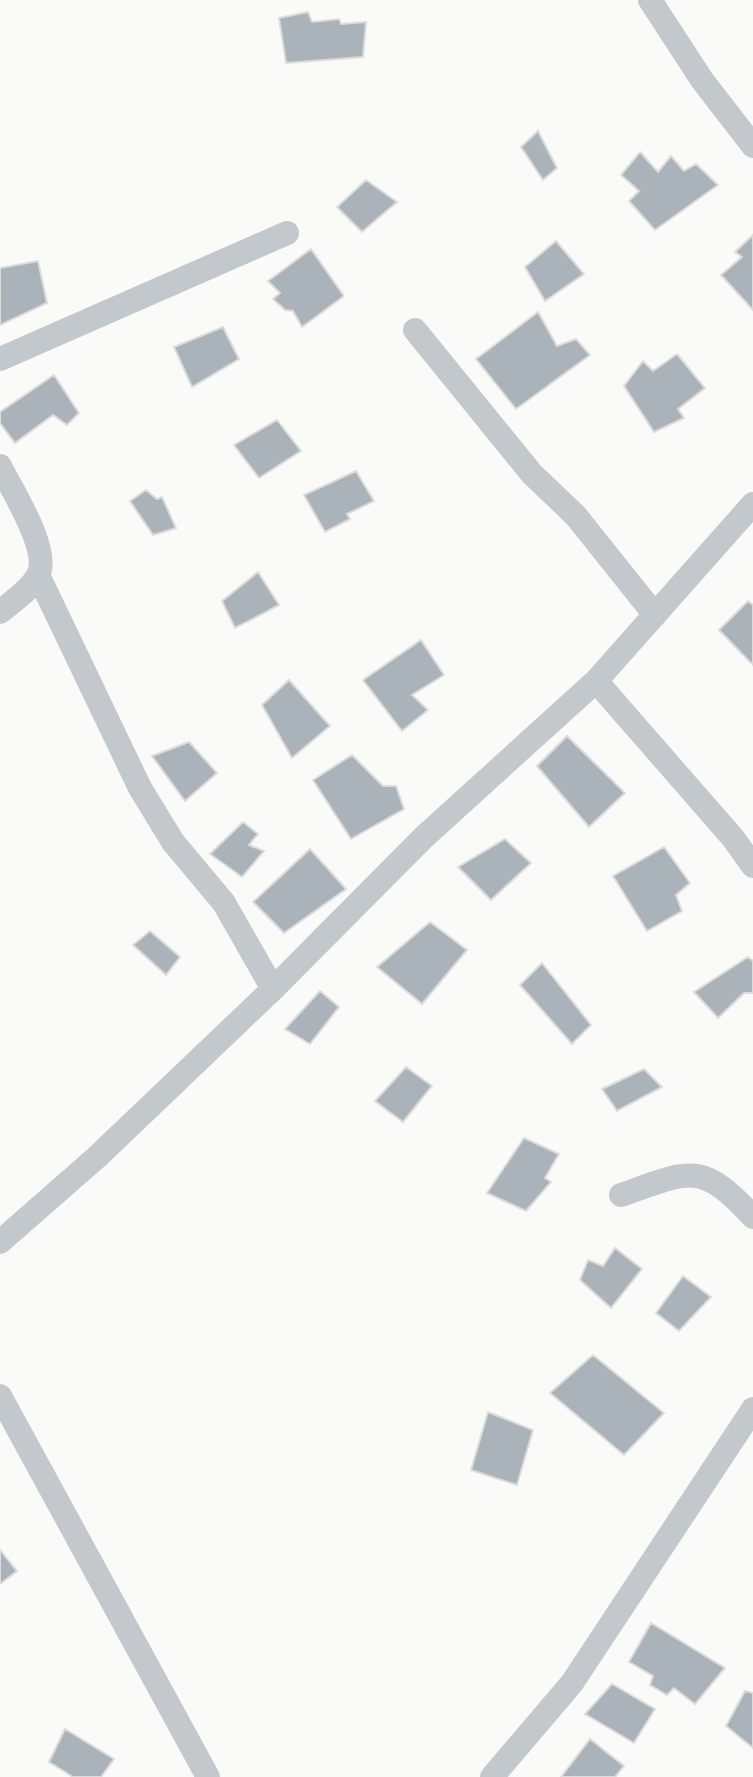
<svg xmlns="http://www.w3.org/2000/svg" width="753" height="1777" font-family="'Work Sans',sans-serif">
	<rect width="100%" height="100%" fill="#fafaf8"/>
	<path fill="#aab3b9" stroke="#dcdcda" stroke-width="2" d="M308,12L312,22L339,19L341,24L366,22L363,57L286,63L279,18Z
		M538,131L557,168L543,180L521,147Z
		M640,152L658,172L671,156L684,171L696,164L718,185L655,230L629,201L639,191L621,175Z
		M366,180L397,202L362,232L337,207Z
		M753,235V310L721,275L742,257L735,252Z
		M556,241L584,274L545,301L525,267Z
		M311,249L344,296L302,327L293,311L285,310L273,299L280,293L268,281Z
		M38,261L47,303L0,325V268Z
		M538,312L557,346L576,339L590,355L516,409L476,359Z
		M223,327L239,359L192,387L174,347Z
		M677,354L705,388L678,409L684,418L654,432L624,386L643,361L653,371Z
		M54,375L79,413L67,425L53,415L15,443L0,423V412Z
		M277,420L301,451L259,478L234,445Z
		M356,471L374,501L347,514L350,519L325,532L304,495Z
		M146,490L157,499L162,497L176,528L153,535L130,501Z
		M258,572L279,605L235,628L222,601Z
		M748,601L753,605V665L719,630Z
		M421,640L444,675L412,695L428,710L402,731L363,680Z
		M289,680L330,726L292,758L262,705Z
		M567,736L625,793L589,827L537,766Z
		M189,742L217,773L185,801L152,756Z
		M352,755L383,786H396L404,809L351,839L313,780Z
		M243,822L258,834L249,845L264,851L242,877L210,854Z
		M505,839L531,863L491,900L458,867Z
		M664,847L690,883L676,895L682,911L647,931L613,876Z
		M310,849L346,889L284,933L253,902Z
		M430,922L467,950L422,1004L377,967Z
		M150,931L180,957L166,975L133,945Z
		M748,957L753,961V993H744L718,1018L694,992Z
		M542,963L591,1025L572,1044L520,985Z
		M320,991L339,1007L310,1044L285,1029Z
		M406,1067L432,1086L403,1122L375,1101Z
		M644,1069L662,1087L617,1111L602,1089Z
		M524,1138L559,1154L545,1178L551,1182L526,1211L487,1193Z
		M615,1248L642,1269L611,1308L580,1280L588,1260L603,1266Z
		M683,1276L711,1297L679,1331L656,1313Z
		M593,1355L664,1413L624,1455L550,1393Z
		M488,1412L533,1430L517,1485L471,1470Z
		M0,1550L17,1571L0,1584Z
		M651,1623L725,1668L695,1704L674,1688L667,1695L650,1685L653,1676L629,1662Z
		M612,1684L655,1709L634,1743L585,1714Z
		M745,1691L753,1693V1748L726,1726Z
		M65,1729L114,1759L101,1777H73L49,1762Z
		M590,1739L624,1766L615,1777H561Z"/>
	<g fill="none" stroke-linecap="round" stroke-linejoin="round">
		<path stroke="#c3c8cc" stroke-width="24" d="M650,0L702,80L753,146
			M415,330L532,474L576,516L655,615
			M0,359L287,233
			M0,466C12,490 49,548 39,573C33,588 12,602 0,612
			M38,575L140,788L173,842L224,903L273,989
			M596,681L733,838L753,866
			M621,1195C689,1171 701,1160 753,1217
			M0,1242L97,1157L273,989L424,837L596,681L753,504
			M0,1396L208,1777
			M492,1777L572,1683L753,1409"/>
	</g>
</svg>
